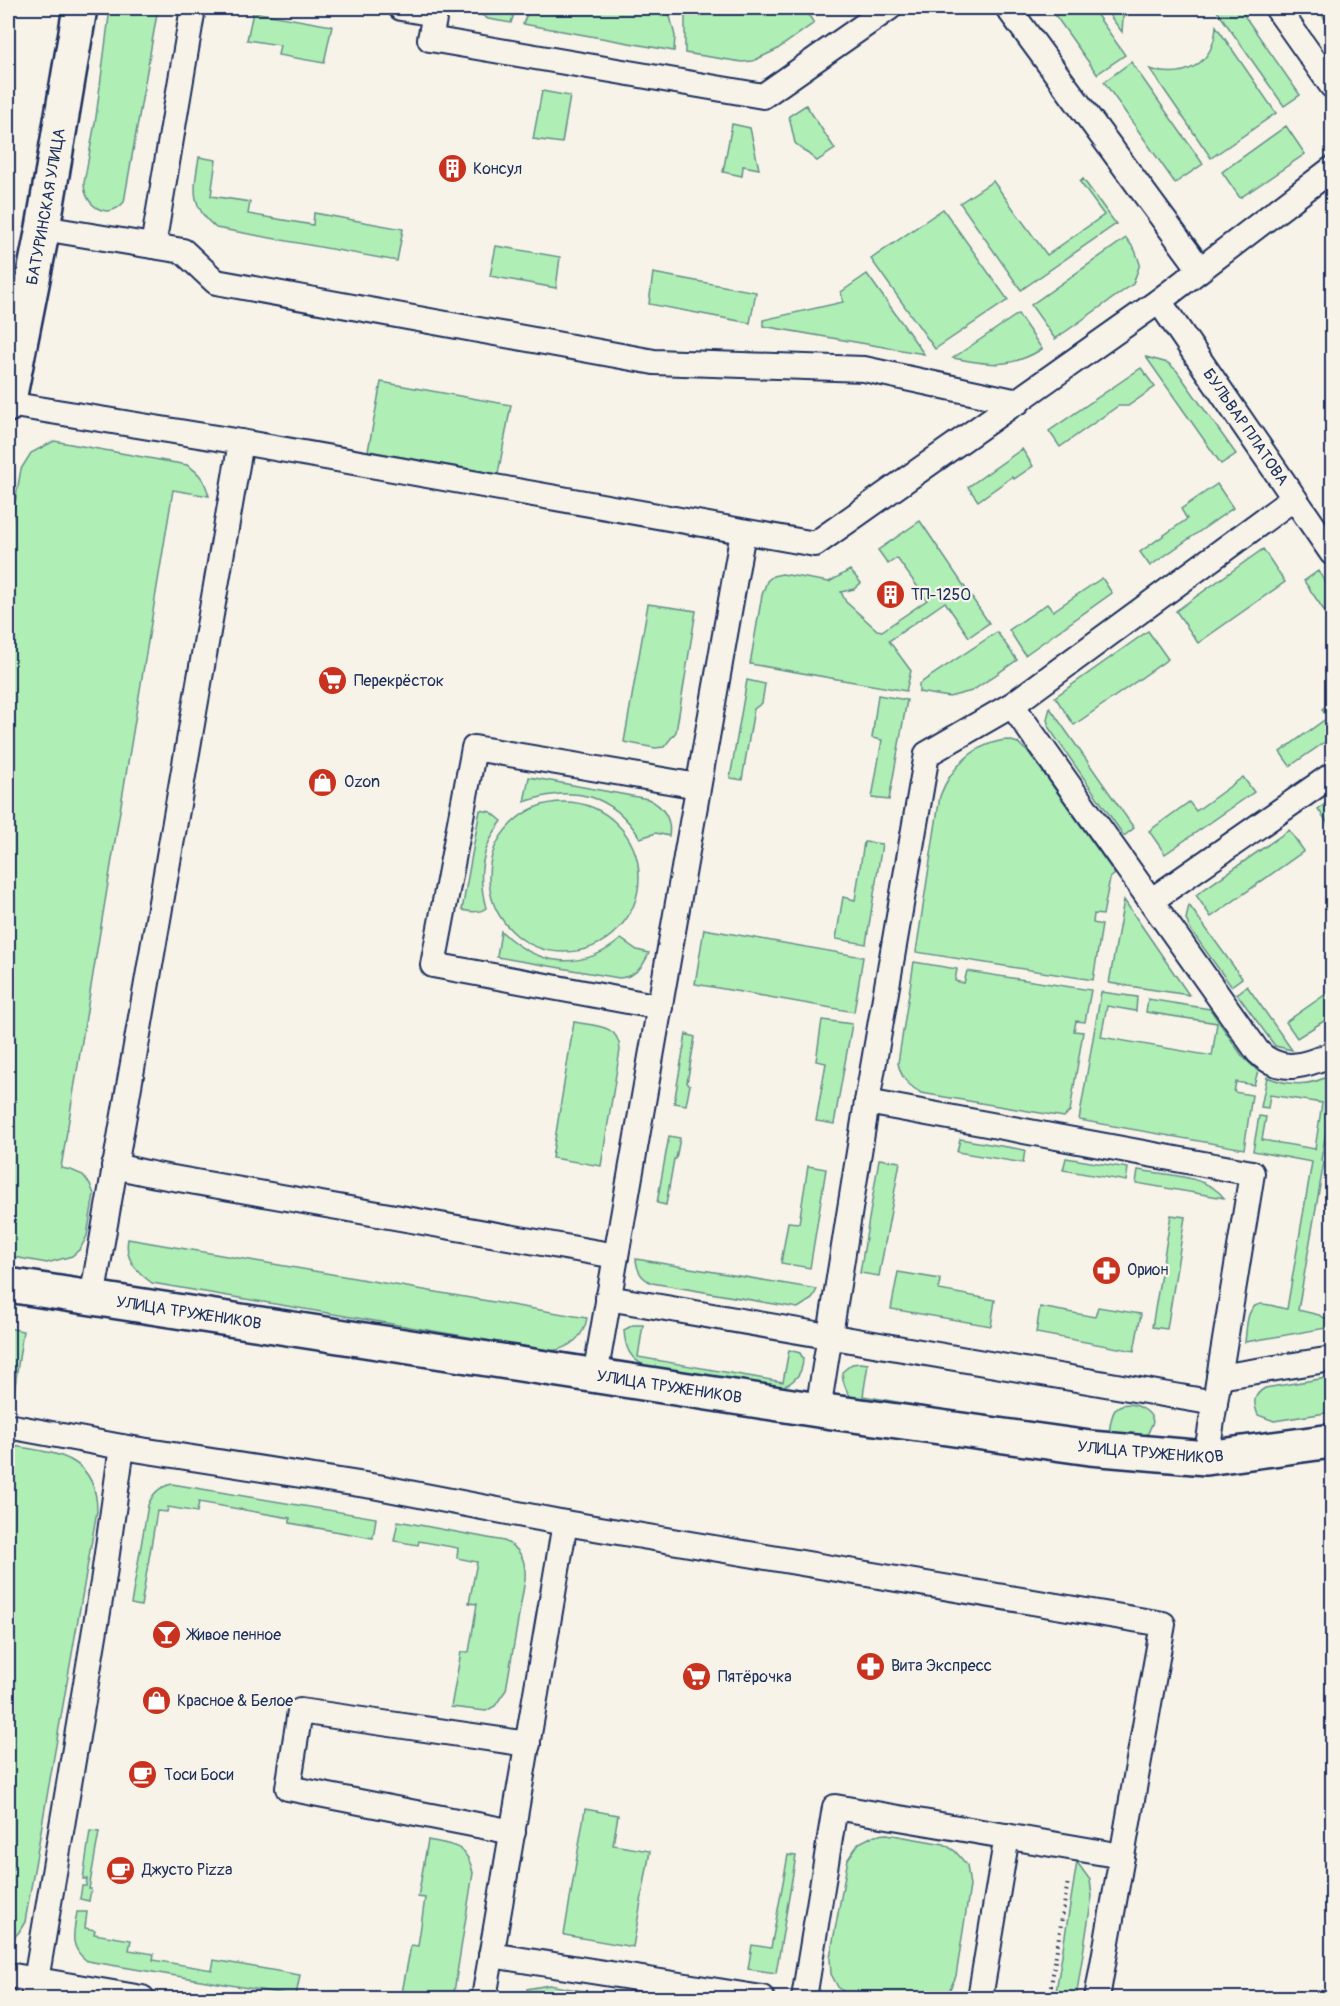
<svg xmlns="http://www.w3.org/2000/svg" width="1340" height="2006" font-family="Pangolin,sans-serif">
	<rect width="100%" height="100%" fill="#f7f3e8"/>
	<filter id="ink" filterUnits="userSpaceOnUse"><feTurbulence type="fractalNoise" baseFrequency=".0167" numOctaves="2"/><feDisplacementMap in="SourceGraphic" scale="12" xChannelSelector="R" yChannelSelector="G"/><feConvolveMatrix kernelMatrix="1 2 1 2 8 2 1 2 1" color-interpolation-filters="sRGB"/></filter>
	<g filter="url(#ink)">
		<path fill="#afeeb5" stroke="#658e8a" stroke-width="1.5" d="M110,8H158L124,202C107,222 84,205 84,183L96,117Z
			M471,8H516L511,23L488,19Z
			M529,8H668L675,36L674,51L523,24Z
			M681,8H804L814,23L776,50L753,61L742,62L685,53V17Z
			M1050,8H1092L1125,55L1097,74Z
			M1104,8H1126L1123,18L1122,32Z
			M1215,8H1239L1300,95L1284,106Z
			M1317,8H1332V29Z
			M253,12L332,26L324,63L278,55L280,45L247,40Z
			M1216,26L1276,113L1211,158L1150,69C1185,80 1214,64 1216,26Z
			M1131,62L1203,164L1175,183L1104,82Z
			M542,91L570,96L562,143L533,139Z
			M806,105L835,149L817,161L795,143L789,116Z
			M732,124L750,128L759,169L743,166L742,176L723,172Z
			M1286,126L1305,154L1240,198L1222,172Z
			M199,157L216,160L211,196L250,202L248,214L313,225L314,213L403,229L397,261L216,228C189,206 194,188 199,157Z
			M1083,179L1116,224L1021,290L960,203L993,181L1047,255L1104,215L1080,182Z
			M943,209L1008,300L935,349L871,259Z
			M1126,238L1135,250L1140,264L1133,284L1055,339L1031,305Z
			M496,246L560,257L556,288L490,276Z
			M653,273L756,292L750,323L649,304Z
			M867,274L924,354L763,326V320L843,302L841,292Z
			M1018,314L1042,349C1010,369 988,365 953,358Z
			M1146,357L1168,363L1177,371L1236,454L1221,464Z
			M1141,368L1155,387L1128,406H1118L1060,447L1049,431Z
			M381,382L511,405L498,474L368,451Z
			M54,441L187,465C200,473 205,481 209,496L173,490L61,1168L71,1170L83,1175L90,1184L94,1194L87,1236L80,1249L72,1256L47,1263L8,1256V542L21,469L31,453Z
			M1022,449L1033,466L1014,479L1012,477L978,501L968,487Z
			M1217,484L1233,508L1150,566L1140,552L1187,519L1181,509Z
			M920,521L989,623L969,637L945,602L889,641L911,671L906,691L750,664L762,595L767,581L773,576L782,574L829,582L850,570L861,583L854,589L841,592L846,602L877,630L882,631L927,600L897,558L888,564L878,550Z
			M1263,549L1285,582L1198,643L1176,611Z
			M1318,571L1332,591V622L1304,581Z
			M1102,578L1112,593L1025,655L1009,630L1047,604L1053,611Z
			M648,604L696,611L676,732L664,747L655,748L624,742Z
			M1148,631L1168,659L1074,725L1055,697Z
			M997,632L1017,660L972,691L949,697L919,692V684Z
			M747,680L765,684L762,703L754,709L742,780L730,778Z
			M878,695L907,700L889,800L872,798L882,740L872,738Z
			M1332,702V737L1290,766L1280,752L1327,718L1322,709Z
			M1050,708L1134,828L1124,836L1049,728L1047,719Z
			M1008,740L1018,743L1030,754L1115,874L1110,878L1103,915L1094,914L1093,923L1102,925L1093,980L916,952L940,796C951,767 976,742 1008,740Z
			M529,777L648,799C663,806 672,819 669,836L656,833L640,838C612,793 573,785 524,802Z
			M1243,777L1254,792L1165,854L1149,831L1189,802L1196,811Z
			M1332,799V829L1318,809Z
			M489 877a75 75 0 1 1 150 0a75 75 0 1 1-150 0Z
			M480,810L491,812L502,821C481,848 477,875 486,908C480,913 470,912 462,910Z
			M1289,830L1304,851L1211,917L1196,895Z
			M864,842L882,844L866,944L836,939L843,897L855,900Z
			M1124,900L1189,995L1109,983Z
			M1189,905L1242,978L1231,986L1190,929L1186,919Z
			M704,929L863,957L854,1012L695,984Z
			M501,931C537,966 582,972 621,939L637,950L649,953C643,967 635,977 619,978L497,957Z
			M914,962L957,969L955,981L964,983L967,971L1091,990L1085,1022L1076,1021L1074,1031L1083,1032L1070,1111L1064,1117L921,1093C908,1085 901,1078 898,1063Z
			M1247,986L1292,1050L1275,1046L1237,994Z
			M1101,992L1137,997L1136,1011L1107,1006L1101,1037L1212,1056L1217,1023L1146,1012L1148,999L1210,1009L1243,1057L1258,1071L1254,1085L1236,1082L1234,1092L1252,1095L1244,1149L1079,1120Z
			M1326,994L1332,1003V1016L1297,1038L1286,1022Z
			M822,1020L852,1024L834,1124L816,1121L826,1063L816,1061Z
			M574,1022C595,1026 619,1024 620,1050L601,1166L552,1158Z
			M686,1034L695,1037L687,1083L690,1085L686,1105L674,1103Z
			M1332,1074V1115H1329L1321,1160L1324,1162L1298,1310L1319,1315L1330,1321L1332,1327L1245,1342C1247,1330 1245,1304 1262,1304C1270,1304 1279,1308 1287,1309L1312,1162L1253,1151L1259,1116L1266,1117L1262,1140L1315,1149L1322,1103L1270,1095L1268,1108L1261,1107L1267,1077C1289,1086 1311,1087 1332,1074Z
			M669,1136L680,1138L676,1159H674L666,1205L657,1203Z
			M960,1139L1025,1150L1023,1163L957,1152Z
			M1066,1158L1128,1168L1126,1181L1063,1170Z
			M879,1159L900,1162L879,1276L860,1273Z
			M808,1166L826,1169L810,1268L781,1263L788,1222L799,1223Z
			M1138,1170C1164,1175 1208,1175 1224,1198L1136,1183Z
			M1171,1215L1185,1217L1167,1329L1152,1327Z
			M128,1239L587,1318C584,1337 570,1348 551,1351L152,1283C137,1272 124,1259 128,1239Z
			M636,1259L817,1289L812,1299L798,1308L652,1283C641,1278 637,1271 636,1259Z
			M898,1272L940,1279L939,1290L995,1300L991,1326L891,1309Z
			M1040,1307L1095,1317L1098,1307L1141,1314L1134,1351L1036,1333Z
			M633,1325H643L638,1357L783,1382L789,1350L800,1353L803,1358C803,1378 789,1387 771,1389L648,1367C630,1360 625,1348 624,1330Z
			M8,1328L23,1331L12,1406L8,1405Z
			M860,1363L868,1364L863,1396L1108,1439C1110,1430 1110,1417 1115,1410C1123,1398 1151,1406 1153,1422L1148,1433L1141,1441L1105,1443L1078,1442L858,1403C847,1396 843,1385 842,1372L852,1364Z
			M1332,1377V1412L1274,1421L1258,1415C1253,1403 1253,1395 1265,1388Z
			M8,1445C52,1453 97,1453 97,1511L25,1922L19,1932L8,1944Z
			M172,1484L376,1518L373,1538L290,1523V1518L199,1502L197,1512L168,1507L167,1512L157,1511L141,1606L131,1604L148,1505C153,1493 159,1487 172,1484Z
			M398,1521L504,1541C522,1549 526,1561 525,1580L506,1690L495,1706L486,1711L451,1707L461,1652H469L477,1604L469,1603L477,1562L457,1558L458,1548L419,1541L418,1545L394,1541Z
			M585,1809L618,1815L613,1845L650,1851L633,1947L564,1935Z
			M90,1831L99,1832L89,1889H91L89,1901L80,1899L82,1886H86L87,1879H83Z
			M887,1834L944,1844L955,1851L967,1865L970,1886L956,1976L949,1991L943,1998H852L838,1987L831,1974L830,1957L848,1859L859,1843L875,1835Z
			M428,1840C453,1845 467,1844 473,1873L454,1992L453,1998H401L411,1945L418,1946L425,1898L418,1897Z
			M788,1855L796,1856L776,1973L748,1969L752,1945L771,1948Z
			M1077,1862L1090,1880L1092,1896L1076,1998H1055Z
			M77,1912H87L85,1928L95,1930L94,1934L131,1940L129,1950L154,1954L153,1960L212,1970L214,1960L300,1975L296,1996L87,1961C68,1947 74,1932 77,1912Z
			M549,1985L588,1992L587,1998H539L540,1995L527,1992V1989Z"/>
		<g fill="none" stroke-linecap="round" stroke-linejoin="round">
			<defs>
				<g id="service">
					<path d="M401,8L435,14L430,39L763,96L889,8"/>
					<path d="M1008,8L1200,269"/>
					<path d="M1277,8L1332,86"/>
					<path d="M43,228L183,251L216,282L654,362L864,369L1018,402"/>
					<path d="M153,246L193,8"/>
					<path id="s1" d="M1159,301L1332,553"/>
					<path d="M8,404L241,442L815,544L1159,301L1332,169"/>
					<path d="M1012,705L1258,1052C1281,1075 1307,1065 1332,1054"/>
					<path d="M1152,900L1332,775"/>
					<path d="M660,1007L433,965L474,748L698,786"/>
					<path d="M867,1102L1252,1173L1206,1458"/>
					<path d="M114,1166L156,1175L616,1256"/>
					<path d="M608,1298L1215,1403"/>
					<path d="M92,1299L241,442"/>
					<path d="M595,1376L743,532"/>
					<path d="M1219,1377L1332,1359"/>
					<path d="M818,1410L867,1102L927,754L1012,705L1294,498"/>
					<path d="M8,1426L122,1447L378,1487L565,1523L484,1998"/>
					<path d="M565,1523L1163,1624L1097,1998"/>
					<path d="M513,1832L288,1788L300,1711L528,1744"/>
					<path d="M491,1955L762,1998"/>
					<path d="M8,1975L142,1998"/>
					<path d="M33,1998L103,1582L122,1447"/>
					<path d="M804,1998L835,1807L1122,1856"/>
					<path d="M980,1998L1007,1836"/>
				</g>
				<g id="minor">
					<path id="s2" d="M8,405L43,228L80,8"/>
					<path id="s3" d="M8,1285L818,1410L1090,1448L1206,1458L1332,1441"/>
				</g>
			</defs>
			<use href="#service" stroke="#1b2f5e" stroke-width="28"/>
			<use href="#minor" stroke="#1b2f5e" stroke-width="38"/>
			<path stroke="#1b2f5e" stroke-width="4" stroke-dasharray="1.5 4.5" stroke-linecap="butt" d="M1049,1998L1068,1881"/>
			<use href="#service" stroke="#f7f3e8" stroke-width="24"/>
			<use href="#minor" stroke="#f7f3e8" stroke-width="33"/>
		</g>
	</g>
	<defs>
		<symbol id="building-disc" viewBox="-11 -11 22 22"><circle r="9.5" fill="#c8321e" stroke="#f7f3e8"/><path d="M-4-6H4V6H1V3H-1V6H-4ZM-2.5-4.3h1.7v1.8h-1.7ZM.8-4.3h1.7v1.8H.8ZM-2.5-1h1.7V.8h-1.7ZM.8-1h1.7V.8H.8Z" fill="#fff"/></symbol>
		<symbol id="supermarket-disc" viewBox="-11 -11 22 22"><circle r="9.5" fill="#c8321e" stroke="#f7f3e8"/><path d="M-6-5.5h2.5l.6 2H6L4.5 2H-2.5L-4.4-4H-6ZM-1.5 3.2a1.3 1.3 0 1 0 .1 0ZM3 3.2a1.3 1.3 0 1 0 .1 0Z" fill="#fff"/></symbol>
		<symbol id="shop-disc" viewBox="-11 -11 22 22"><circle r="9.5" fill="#c8321e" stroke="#f7f3e8"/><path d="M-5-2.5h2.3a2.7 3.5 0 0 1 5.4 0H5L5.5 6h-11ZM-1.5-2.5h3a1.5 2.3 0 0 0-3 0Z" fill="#fff"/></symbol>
		<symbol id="pharmacy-disc" viewBox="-11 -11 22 22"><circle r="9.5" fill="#c8321e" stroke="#f7f3e8"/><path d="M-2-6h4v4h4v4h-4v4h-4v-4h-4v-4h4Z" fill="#fff"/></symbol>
		<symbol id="bar-disc" viewBox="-11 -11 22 22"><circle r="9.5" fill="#c8321e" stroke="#f7f3e8"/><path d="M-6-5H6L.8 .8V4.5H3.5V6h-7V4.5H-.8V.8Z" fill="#fff"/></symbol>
		<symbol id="cafe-disc" viewBox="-11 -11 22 22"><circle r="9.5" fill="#c8321e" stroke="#f7f3e8"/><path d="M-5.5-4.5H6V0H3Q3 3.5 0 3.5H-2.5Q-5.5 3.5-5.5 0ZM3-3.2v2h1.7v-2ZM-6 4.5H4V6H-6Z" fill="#fff"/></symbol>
	</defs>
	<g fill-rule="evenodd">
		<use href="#building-disc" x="436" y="152" width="33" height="33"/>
		<use href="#building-disc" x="874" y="578" width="33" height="33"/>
		<use href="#supermarket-disc" x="316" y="664" width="33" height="33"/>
		<use href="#shop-disc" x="306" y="766" width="33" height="33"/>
		<use href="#pharmacy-disc" x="1090" y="1254" width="33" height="33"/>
		<use href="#bar-disc" x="150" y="1618" width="33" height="33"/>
		<use href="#pharmacy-disc" x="854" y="1650" width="33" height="33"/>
		<use href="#supermarket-disc" x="680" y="1660" width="33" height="33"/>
		<use href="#shop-disc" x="140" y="1684" width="33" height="33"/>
		<use href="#cafe-disc" x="126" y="1758" width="33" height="33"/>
		<use href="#cafe-disc" x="104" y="1854" width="33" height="33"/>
	</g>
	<g text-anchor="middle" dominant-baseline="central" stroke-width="4.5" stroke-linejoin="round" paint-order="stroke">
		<g font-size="16" fill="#1b2f5e" stroke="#f7f3e8" text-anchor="start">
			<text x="473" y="169">Консул</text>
			<text x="911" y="595">ТП-1250</text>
			<text x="354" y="681">Перекрёсток</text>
			<text x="344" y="782">Ozon</text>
			<text x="1127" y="1270">Орион</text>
			<text x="188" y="1635">Живое пенное</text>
			<text x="891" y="1666">Вита Экспресс</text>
			<text x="718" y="1677">Пятёрочка</text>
			<text x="177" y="1701">Красное &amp; Белое</text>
			<text x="164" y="1775">Тоси Боси</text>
			<text x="142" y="1870">Джусто Pizza</text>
		</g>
		<g font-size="16" fill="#1b2f5e" stroke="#f7f3e8">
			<text stroke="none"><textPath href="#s2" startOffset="202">БАТУРИНСКАЯ УЛИЦА</textPath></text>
			<text stroke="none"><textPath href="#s1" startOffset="153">БУЛЬВАР ПЛАТОВА</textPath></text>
			<text stroke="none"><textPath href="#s3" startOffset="183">УЛИЦА ТРУЖЕНИКОВ</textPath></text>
			<text stroke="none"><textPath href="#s3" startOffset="669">УЛИЦА ТРУЖЕНИКОВ</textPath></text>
			<text stroke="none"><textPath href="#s3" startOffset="1155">УЛИЦА ТРУЖЕНИКОВ</textPath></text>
		</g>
	</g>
	<rect width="1340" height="2006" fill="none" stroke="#f7f3e8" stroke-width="30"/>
	<rect x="15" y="15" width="1310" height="1976" fill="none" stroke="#1b2f5e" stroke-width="2" filter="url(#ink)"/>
</svg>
